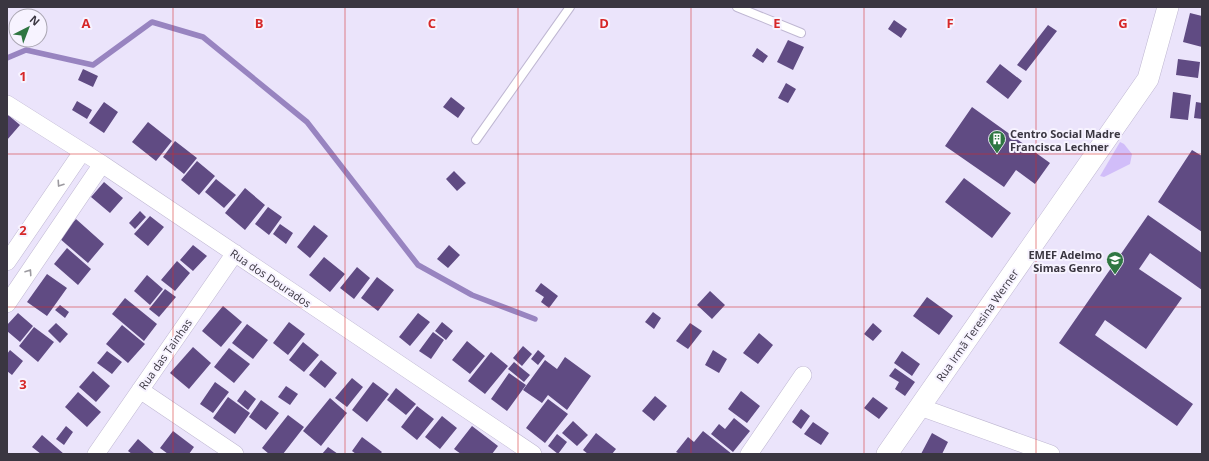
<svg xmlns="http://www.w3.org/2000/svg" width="1209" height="461" font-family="'Open Sans',sans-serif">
	<rect width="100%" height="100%" fill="#ebe4fb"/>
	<path fill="#d1bdf9" d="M1120,142L1124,144L1132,154L1130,164L1104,177L1100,176Z"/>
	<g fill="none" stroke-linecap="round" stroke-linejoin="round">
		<path stroke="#9884c0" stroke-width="5.5" d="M7,58L26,50L93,65L152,22L203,37L307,122L418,265L472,295L535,319"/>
	</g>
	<path fill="#604b83" d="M28,9L36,16H21Z
		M1190,13L1202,16V47L1183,42Z
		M894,20L907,29L901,38L888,29Z
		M1048,25L1057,31L1026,71L1017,65Z
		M788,40L804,47L793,70L777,62Z
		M757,48L768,56L763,63L752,56Z
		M1178,59L1200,62L1198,78L1176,75Z
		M1000,64L1022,81L1008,99L986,82Z
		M83,69L98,76L93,87L78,80Z
		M786,83L796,89L788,103L778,98Z
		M1173,92L1191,95L1188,120L1170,118Z
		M451,97L465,108L458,118L443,107Z
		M77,101L92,110L87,119L72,110Z
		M104,102L118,112L104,133L89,123Z
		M1196,102L1202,103V119L1194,118Z
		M972,107L1050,163L1035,184L1016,170L1004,187L945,146Z
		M7,114L20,125L7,140Z
		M148,122L172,141L156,161L132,142Z
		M175,141L197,158L184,174L163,157Z
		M1192,150L1202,156V232L1158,202Z
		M197,161L215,176L199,195L181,180Z
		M454,171L466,183L457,191L446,179Z
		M964,178L1011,213L992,238L945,202Z
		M216,179L236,195L224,208L205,192Z
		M104,182L123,198L110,213L91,197Z
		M245,188L265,205L245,230L225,213Z
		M268,207L282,217L269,235L255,224Z
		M140,211L146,217L135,229L129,223Z
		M1148,215L1202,253V290L1150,253L1139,269L1182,298L1146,349L1105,320L1095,335L1193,404L1177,426L1059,343Z
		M150,216L164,227L148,246L134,234Z
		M76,219L104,244L88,263L59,238Z
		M280,224L293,233L286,244L273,234Z
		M314,225L328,236L310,258L297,247Z
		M193,245L207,256L193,271L180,260Z
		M449,245L460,255L448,268L437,259Z
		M67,248L91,269L78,285L54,264Z
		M324,257L345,274L330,292L309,275Z
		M177,261L190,273L175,291L161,280Z
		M357,267L370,278L354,299L340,288Z
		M47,274L67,288L47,316L27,302Z
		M147,275L163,289L150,305L134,291Z
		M377,277L394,290L378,311L361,298Z
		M541,283L558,296L549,308L541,302L544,297L535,291Z
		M165,289L176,297L159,317L149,309Z
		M710,291L725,305L712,319L697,305Z
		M927,297L953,316L939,335L913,316Z
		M125,298L157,324L144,341L112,314Z
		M60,305L69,312L65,318L55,310Z
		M223,306L242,322L221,347L202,331Z
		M653,312L661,318L654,329L645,322Z
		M18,313L33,326L20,342L7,331V325Z
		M418,313L430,322L410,346L399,337Z
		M289,322L305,334L288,355L273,343Z
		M442,322L453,331L446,340L435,331Z
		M56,323L68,334L60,343L48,331Z
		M690,323L702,331L688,349L676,341Z
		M873,323L882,331L873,341L864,334Z
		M247,324L268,340L253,359L232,343Z
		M122,325L145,344L128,363L106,344Z
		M34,327L54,342L38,362L19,346Z
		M433,332L444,340L431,359L419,351Z
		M759,333L773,345L758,364L743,353Z
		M467,341L485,356L470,374L452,360Z
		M303,342L319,355L304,372L289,360Z
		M523,346L532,354L522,366L513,358Z
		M193,347L211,363L189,389L170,373Z
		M229,348L250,364L234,383L214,367Z
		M10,350L23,361L12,375L7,371V354Z
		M538,350L545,356L538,365L531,359Z
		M713,350L727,359L719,373L705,365Z
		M107,351L122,362L112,374L97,363Z
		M902,351L920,364L912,376L894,363Z
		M491,352L508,366L485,394L468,381Z
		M565,357L591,376L567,410L548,395L542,403L523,390L545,360L557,369Z
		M321,360L337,373L325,388L309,375Z
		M514,362L530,375L524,382L508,369Z
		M895,368L915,382L905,396L895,389L899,382L889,376Z
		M93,371L110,386L96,402L79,387Z
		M509,373L526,385L507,411L491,399Z
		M352,378L363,387L347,407L335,398Z
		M215,382L229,392L213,413L200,404Z
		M373,382L389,394L367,422L352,410Z
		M286,386L298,394L290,405L278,397Z
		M396,388L416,404L406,415L387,400Z
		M245,390L256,399L248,410L237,401Z
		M741,391L760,406L747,423L728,409Z
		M78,392L101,412L87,427L65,407Z
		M655,396L667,406L654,421L642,411Z
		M228,397L250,413L235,434L213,418Z
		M873,397L888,408L879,419L864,408Z
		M330,398L347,413L321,446L303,431Z
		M548,399L568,414L545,443L526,428Z
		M261,400L279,413L266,430L249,417Z
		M417,406L434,419L417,440L401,427Z
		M801,409L810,416L801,429L792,422Z
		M288,415L304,427L283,454H269L262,448Z
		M442,416L457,428L440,449L425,437Z
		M734,418L750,431L733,452L711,434L719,424L725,429Z
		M573,421L588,435L577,446L562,433Z
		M813,422L829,433L821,445L804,434Z
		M66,426L73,432L64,445L56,439Z
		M472,426L498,446L492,454H461L454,449Z
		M173,431L194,447L189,454H168L160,448Z
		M703,431L732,454H680L676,452L688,437L694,442Z
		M596,433L616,449L612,454H588L583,450Z
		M932,433L948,442L942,454H921Z
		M557,434L567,442L558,454L548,446Z
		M42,435L64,454H41L32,447Z
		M362,437L382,452L380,454H356L352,451Z
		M138,439L155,454H132L128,451Z
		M328,447L338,454H322Z"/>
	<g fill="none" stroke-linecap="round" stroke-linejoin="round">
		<defs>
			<path id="service" d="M737,7L801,33
				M476,140L570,7"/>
			<path id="minor" d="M7,104L102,164L533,454
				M7,262L82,152
				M7,304L102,164
				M140,390L235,454
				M920,407L1051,454
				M96,454L235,253
				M749,454L803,375"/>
			<path id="tertiary" d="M887,454L1148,79L1168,7"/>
		</defs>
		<use href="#service" stroke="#bfb7d2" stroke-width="10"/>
		<use href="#minor" stroke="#bfb7d2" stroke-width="18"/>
		<use href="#tertiary" stroke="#bfb7d2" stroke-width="22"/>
		<use href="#service" stroke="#fff" stroke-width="8"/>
		<use href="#minor" stroke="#fff" stroke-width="17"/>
		<use href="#tertiary" stroke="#fff" stroke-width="21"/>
	</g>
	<defs><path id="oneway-chevron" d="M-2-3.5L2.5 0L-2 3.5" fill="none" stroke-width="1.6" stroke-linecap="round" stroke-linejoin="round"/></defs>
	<g stroke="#9c9aa0">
		<use href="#oneway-chevron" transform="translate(60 184) rotate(124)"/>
		<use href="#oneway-chevron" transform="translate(29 272) rotate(-56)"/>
	</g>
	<path fill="none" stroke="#d62828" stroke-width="1" stroke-opacity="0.55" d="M173,7V454M345,7V454M518,7V454M691,7V454M864,7V454M1036,7V454M7,154H1202M7,307H1202"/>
	<defs>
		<symbol id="building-pin" viewBox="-11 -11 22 30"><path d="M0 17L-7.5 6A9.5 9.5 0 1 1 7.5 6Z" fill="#2f7642" stroke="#f7f3ff"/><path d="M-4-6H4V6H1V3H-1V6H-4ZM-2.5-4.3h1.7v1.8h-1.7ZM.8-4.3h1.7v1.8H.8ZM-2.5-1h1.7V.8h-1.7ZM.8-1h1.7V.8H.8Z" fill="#fff"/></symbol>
		<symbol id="school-pin" viewBox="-11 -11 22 30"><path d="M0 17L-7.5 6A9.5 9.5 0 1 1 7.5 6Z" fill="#2f7642" stroke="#f7f3ff"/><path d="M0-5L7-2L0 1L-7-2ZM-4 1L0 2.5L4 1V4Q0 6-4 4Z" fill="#fff"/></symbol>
	</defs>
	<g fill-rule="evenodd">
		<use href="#building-pin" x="987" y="129" width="20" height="27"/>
		<use href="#school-pin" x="1105" y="250" width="20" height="27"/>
	</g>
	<g text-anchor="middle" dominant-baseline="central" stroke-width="4" stroke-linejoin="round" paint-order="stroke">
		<g font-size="11" font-weight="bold" fill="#3a3641" stroke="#f7f3ff" text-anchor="start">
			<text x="1010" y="133">Centro Social Madre<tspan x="1010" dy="13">Francisca Lechner</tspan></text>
			<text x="1102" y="254" text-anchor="end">EMEF Adelmo<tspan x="1102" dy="13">Simas Genro</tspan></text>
		</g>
		<g font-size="11" fill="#3a3641" stroke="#f7f3ff">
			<text transform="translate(271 278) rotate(34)">Rua dos Dourados</text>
			<text transform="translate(977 325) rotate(-55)">Rua Irmã Teresina Werner</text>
			<text transform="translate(165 354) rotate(-55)">Rua das Tainhas</text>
		</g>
	</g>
	<g font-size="13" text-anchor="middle" font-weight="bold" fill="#d62828" stroke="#f7f3ff" stroke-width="4" stroke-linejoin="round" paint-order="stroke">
		<text x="86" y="28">A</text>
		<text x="259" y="28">B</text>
		<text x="432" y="28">C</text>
		<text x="604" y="28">D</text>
		<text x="777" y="28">E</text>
		<text x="950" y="28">F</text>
		<text x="1123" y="28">G</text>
		<text x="23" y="81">1</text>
		<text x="23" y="235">2</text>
		<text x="23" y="389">3</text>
	</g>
	<rect width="1209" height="461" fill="none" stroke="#3a3641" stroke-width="16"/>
	<g transform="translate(28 28) rotate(42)"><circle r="19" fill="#f7f3ff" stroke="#aba7b3"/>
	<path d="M0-3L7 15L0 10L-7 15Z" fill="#2f7642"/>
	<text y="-6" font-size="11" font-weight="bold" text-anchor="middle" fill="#3a3641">N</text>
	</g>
</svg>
